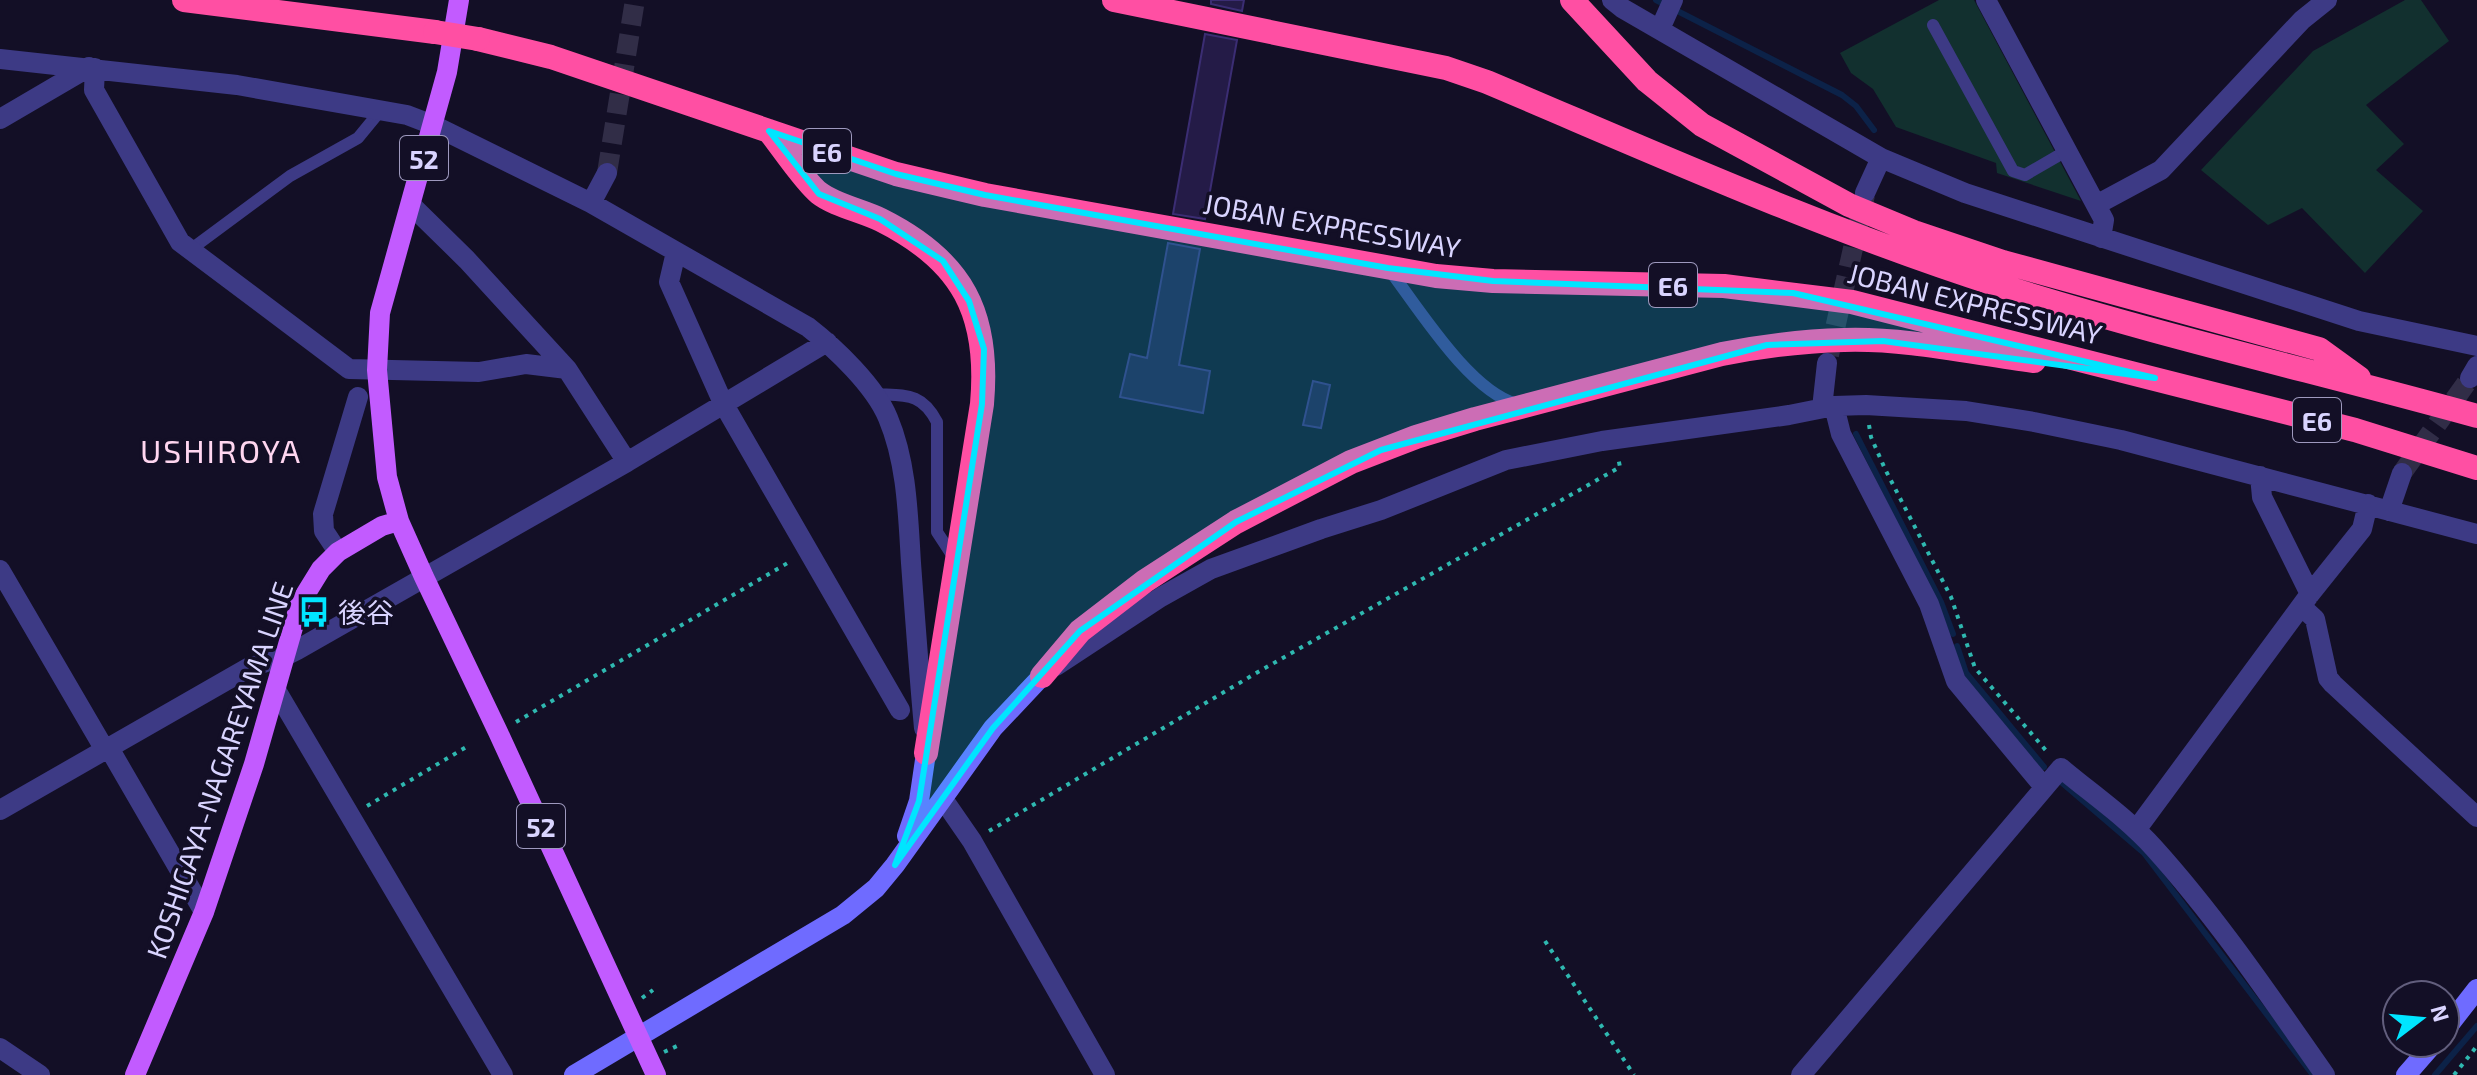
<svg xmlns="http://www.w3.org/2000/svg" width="2477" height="1075" font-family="'Exo 2','Noto Sans JP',sans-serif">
	<rect width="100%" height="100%" fill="#130f26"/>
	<path fill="#12302f" d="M1939,0H1974L2081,201L1997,173L1996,163L1896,127L1873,89L1851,73L1840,53Z
		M2405,0H2421L2449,41L2366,105L2404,144L2376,170L2423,211L2365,273L2302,208L2268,225L2201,170L2313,51Z"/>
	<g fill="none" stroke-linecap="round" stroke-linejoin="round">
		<path stroke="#0c2248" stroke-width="6" d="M1656,0L1842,95L1856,106L1874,130
			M1856,434L1941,602L1953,634
			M1957,646L1966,673L2044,767
			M2061,782L2144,853L2313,1075
			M2435,1075L2477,1026"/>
	</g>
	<path fill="#241b47" stroke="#3b2d73" stroke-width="2" d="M1211,0H1244L1242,11L1211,4Z
		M1205,34L1237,40L1205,219L1173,214Z
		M1168,243L1200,249L1179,365L1210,371L1203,413L1120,397L1130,354L1147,358Z
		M1313,381L1330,385L1321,428L1303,425Z"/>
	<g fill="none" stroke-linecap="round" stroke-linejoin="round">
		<path stroke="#312d47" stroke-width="20" stroke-dasharray="20 10" stroke-linecap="butt" d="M607,173L635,0
			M1829,355L1865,195
			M2402,473L2470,378"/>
		<path stroke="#2fb8b0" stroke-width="4" stroke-dasharray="4 6" stroke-linecap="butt" d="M1869,425L1871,437L1885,469L1951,597L1975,668L2049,754
			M516,722L791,561
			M367,806L468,746
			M989,831L1258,672L1620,467L1618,457
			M1545,941L1634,1075
			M642,998L653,990
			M664,1052L677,1046
			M2454,1075L2477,1046"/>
		<path stroke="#3d3a85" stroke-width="12" d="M1933,25L2013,171L2025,175L2068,150
			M190,250L290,176L358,138L381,110
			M1388,268C1418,307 1469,391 1517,404
			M873,394C904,396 921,391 937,422V532L954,558"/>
		<path stroke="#3d3a85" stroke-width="20" d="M1612,0L1622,8L1881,158L1965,193L2359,321L2477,346
			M1986,0L2104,220L2101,238
			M1660,29L1673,0
			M0,59L237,85L407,115L433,125L591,203L808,327C835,348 875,386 888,418C907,463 908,515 911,563C915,618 919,673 924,728
			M95,68L94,90L180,242L349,369L479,372L526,364L567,369
			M0,119L89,67
			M1865,193L1881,158
			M591,203L607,173
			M411,205L467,260L567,369L627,462
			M2096,205L2161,170L2302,20L2327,0
			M676,252L669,282L723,403L900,710
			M2470,378L2477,366
			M1834,406L1841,434L1929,604L1956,681L2044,787
			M1822,408L1827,363
			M2260,476L2262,497L2310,594
			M2389,511L2402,473
			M338,552L324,531L323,514L358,397
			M0,570L105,750
			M2301,606L2315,619L2328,678L2333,684L2477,817
			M1056,666L1161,597L1211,569L1321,529L1381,510L1506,460L1602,441L1789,415L1834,406L1866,405L1966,411L2034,422L2121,440L2477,534
			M276,690L503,1075
			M109,748L204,912
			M943,799L972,841L1105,1075
			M0,810L248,668L285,656L297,650L627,462L827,342
			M2136,830L2310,594L2362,529L2368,504
			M0,1048L40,1075
			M1801,1075L2061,768C2092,794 2127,818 2154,848C2218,919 2271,998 2325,1075"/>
		<path stroke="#6f6bff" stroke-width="20" d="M907,836L919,801L926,753
			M2445,1030L2477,989
			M574,1075L843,915L876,888L895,865L993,728L1042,676
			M2406,1075L2434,1043"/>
		<path stroke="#c25bff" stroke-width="20" d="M459,0L447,72L380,313L377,370L387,477L399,521L424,577L498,732L656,1075
			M135,1075L204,912L254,764L300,603L321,569L338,552L382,526L399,521"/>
		<path stroke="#ff4fa3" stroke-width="24" d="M184,0L435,32
			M1114,0L1446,68L1487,82C1655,153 1823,229 1998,285C2156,335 2318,372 2477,416
			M1572,0L1647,81L1702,125L1849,205L1914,232L2003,262L2319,349L2359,378
			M478,39L551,57L896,174L985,195L1436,276L1493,281L1724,286L1852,302L2355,430L2477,468
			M769,131C781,146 805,182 819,193C834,205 863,211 881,220C963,261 990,314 982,404L926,753
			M1042,676L1080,631L1145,581L1236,522L1351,462L1416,437L1475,419L1722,354C1763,346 1803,341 1844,340C1907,338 1972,353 2034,361"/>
		<path stroke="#ff4fa3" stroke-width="24" d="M435,32L478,39"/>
	</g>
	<path fill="#00e5ff" fill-opacity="0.2" stroke="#00e5ff" stroke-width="6" stroke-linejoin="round" d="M769,131L896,174L985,195L1388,268L1493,281L1793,293L2155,378L1883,341L1767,345L1381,450L1236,522L1080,631L993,728L895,865L919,801L982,404L984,349L969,301L943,261L880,219L819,194Z"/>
	<defs>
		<symbol id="bus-bare" viewBox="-9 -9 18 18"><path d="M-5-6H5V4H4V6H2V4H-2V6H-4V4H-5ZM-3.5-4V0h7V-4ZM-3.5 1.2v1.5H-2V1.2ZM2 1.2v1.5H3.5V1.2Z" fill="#00e5ff" stroke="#130f26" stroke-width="2.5" paint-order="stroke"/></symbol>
	</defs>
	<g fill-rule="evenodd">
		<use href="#bus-bare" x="292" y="590" width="44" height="44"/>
	</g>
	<g text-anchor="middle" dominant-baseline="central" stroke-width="7" stroke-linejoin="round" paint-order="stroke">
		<g fill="#130f26" stroke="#9e99be" stroke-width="2">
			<rect x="803" y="129" width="48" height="44" rx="6"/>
			<rect x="400" y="136" width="48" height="44" rx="6"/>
			<rect x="1649" y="263" width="48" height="44" rx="6"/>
			<rect x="2293" y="398" width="48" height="44" rx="6"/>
			<rect x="517" y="804" width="48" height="44" rx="6"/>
		</g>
		<g font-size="26" font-weight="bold" fill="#d9d4ff">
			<text x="827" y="151">E6</text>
			<text x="424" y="158">52</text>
			<text x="1673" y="285">E6</text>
			<text x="2317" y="420">E6</text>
			<text x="541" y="826">52</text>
		</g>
		<g font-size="28" fill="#d9d4ff" stroke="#130f26">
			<text transform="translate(1332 225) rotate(10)">JOBAN EXPRESSWAY</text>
			<text transform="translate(1975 303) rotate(14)">JOBAN EXPRESSWAY</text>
			<text transform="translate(219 770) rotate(-71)">KOSHIGAYA-NAGAREYAMA LINE</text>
		</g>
		<g font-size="28" fill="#d9d4ff" stroke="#130f26" text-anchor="start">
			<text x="338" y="612">後谷</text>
		</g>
		<g font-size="32" letter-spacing="2" fill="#ffd6f0" stroke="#130f26">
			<text x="221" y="450">USHIROYA</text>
		</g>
	</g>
	<g transform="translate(2421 1019) rotate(74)"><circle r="38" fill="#130f26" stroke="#625e7d" stroke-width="2"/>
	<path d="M0-6L14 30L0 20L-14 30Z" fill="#00e5ff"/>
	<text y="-12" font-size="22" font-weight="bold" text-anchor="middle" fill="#d9d4ff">N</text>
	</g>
</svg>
